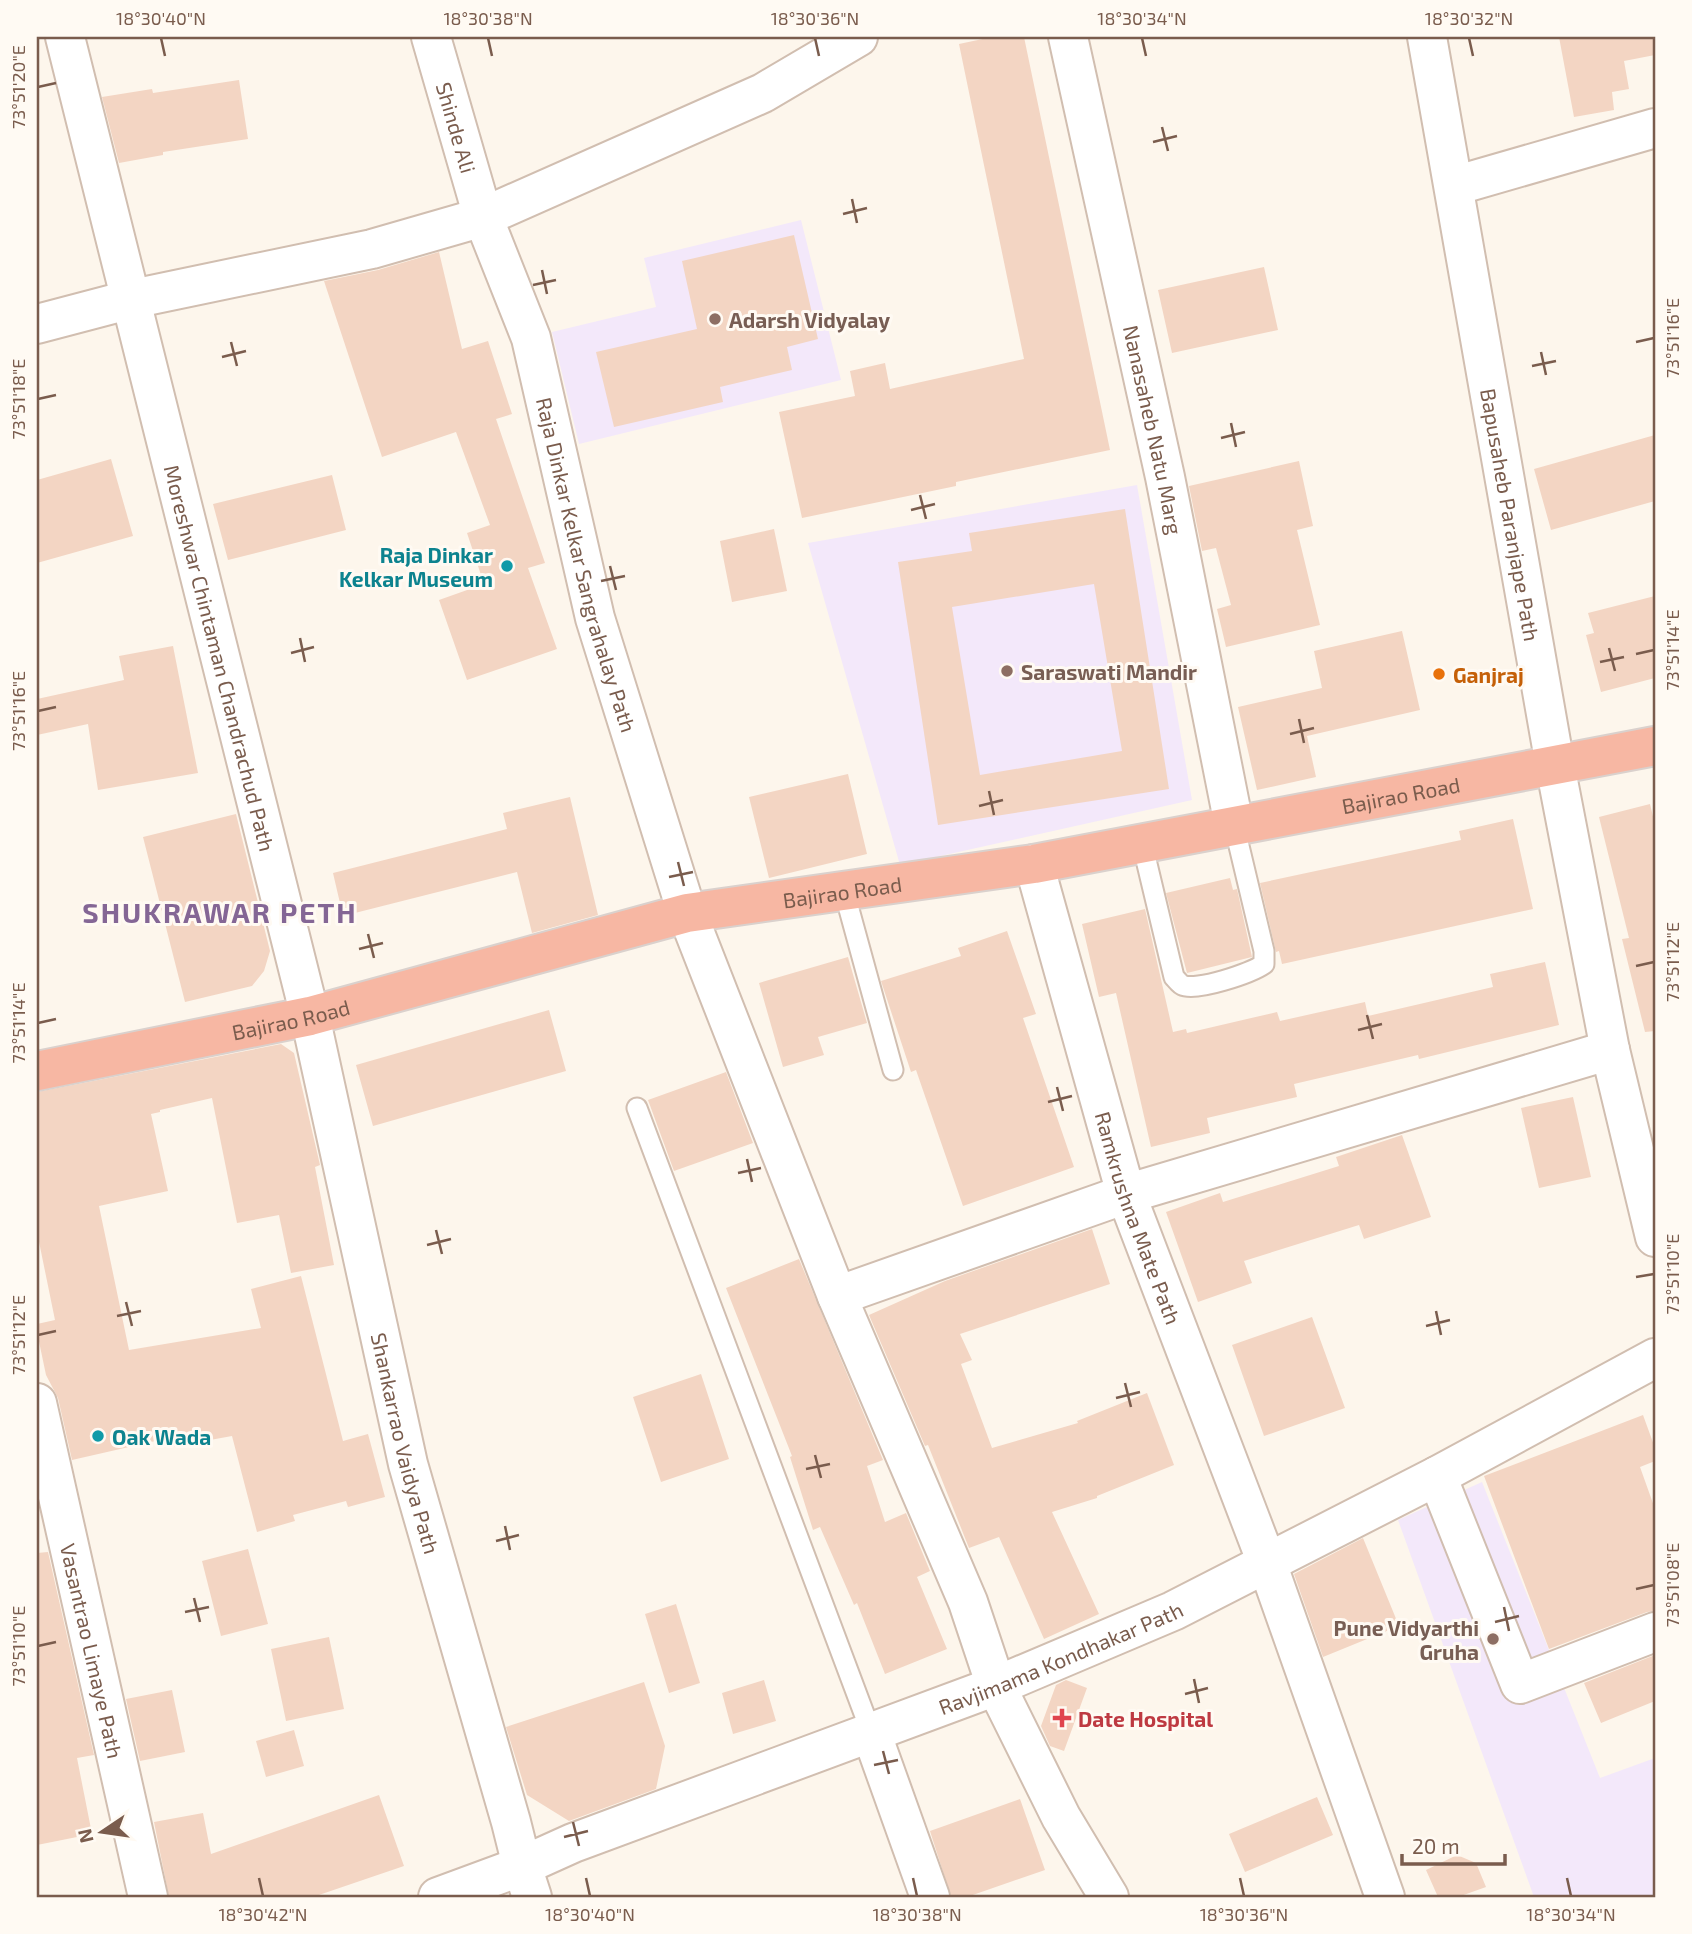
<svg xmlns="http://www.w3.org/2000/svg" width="1692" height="1934" font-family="'Exo 2',sans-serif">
	<rect width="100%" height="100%" fill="#fdf6ec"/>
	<path fill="#f3e8fa" d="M801,220L841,380L579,444L552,332L656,307L644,258Z
		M1137,485L1192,800L900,865L808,543Z
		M1482,1482L1600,1778L1655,1758V1897H1534L1398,1520Z"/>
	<path fill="#f3d5c3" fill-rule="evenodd" d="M992,37H1024L1110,450L956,482V486L802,518L779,412L855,396L850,371L885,363L890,389L1024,359L959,44Z
		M1559,37H1655V55L1624,61L1629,89L1612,92L1614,110L1574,117Z
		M239,80L248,139L163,152V155L119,163L102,97L152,89L153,93Z
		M794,235L818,339L787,347L792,370L720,387L723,402L614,427L596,352L697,329L682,261Z
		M439,252L462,349L488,341L512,414L496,419L545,563L528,568L557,649L467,680L439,600L484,584L467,533L490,525L456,432L382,457L324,281L378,270Z
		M1264,267L1278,330L1172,353L1158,290Z
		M1655,435V501L1551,530L1534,469Z
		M111,459L133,536L37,563V480Z
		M1299,461L1313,526L1297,530L1320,625L1226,647L1217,609L1231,605L1216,548L1202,551L1189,486Z
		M332,475L346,530L228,560L213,504Z
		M1125,509L1169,789L938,825L898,562L972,551L969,533ZM1094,584L1122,751L980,775L952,607Z
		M774,529L787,591L732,602L720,541Z
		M1655,596V678L1601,692L1586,635L1594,633L1588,613Z
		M1402,631L1420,710L1307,736L1316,777L1257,790L1238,707L1322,688L1314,651Z
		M173,646L198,773L98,790L88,724L37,735V699L124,680L119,656Z
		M848,774L867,854L769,878L749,797Z
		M570,797L598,915L532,933L517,872L343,916L333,873L507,829L503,813Z
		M1650,804L1655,825V1031L1645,1032L1622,939L1629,938L1599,817Z
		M236,814L270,951L264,971L252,986L185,1002L143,837Z
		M1513,819L1533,909L1282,964L1279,951L1276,952L1260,883L1461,840L1459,831Z
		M1230,878L1233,890L1237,889L1252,957L1187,973L1166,893Z
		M1145,909L1173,1032L1186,1029L1187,1033L1277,1012L1280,1021L1365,1002L1368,1016L1493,987L1490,974L1545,962L1559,1025L1419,1059L1418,1055L1294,1084L1297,1097L1207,1118L1210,1133L1151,1147L1116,993L1099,997L1082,924Z
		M1007,931L1036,1014L1023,1018L1074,1167L963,1206L916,1070L911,1072L881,981L961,956L958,948Z
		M848,957L867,1023L818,1037L824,1055L783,1067L759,983Z
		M549,1010L566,1071L373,1126L356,1065Z
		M281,1044L294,1053L320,1165L315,1167L334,1265L291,1273L279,1215L237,1223L212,1098L160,1110V1112L151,1114L168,1191L99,1206L129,1350L261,1328L251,1289L301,1276L343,1441L368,1434L385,1497L348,1507L346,1501L293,1515L295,1521L257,1532L232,1436L166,1448L164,1439L72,1460L58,1398L46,1375L37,1332V1324L55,1320L37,1232V1092Z
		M726,1072L753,1143L674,1171L648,1100Z
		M1573,1097L1591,1177L1539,1188L1521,1108Z
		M1402,1135L1431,1217L1364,1239L1359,1225L1244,1261L1252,1283L1198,1302L1166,1212L1220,1193L1223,1202L1339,1166L1336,1157Z
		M1092,1229L1110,1284L960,1334L972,1360L961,1364L992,1448L1078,1423L1077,1421L1147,1393L1174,1465L1097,1496V1498L1052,1512L1099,1614L1044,1639L999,1537L969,1548L928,1445L925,1446L869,1315L945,1281Z
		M799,1259L883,1460L867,1466L885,1522L906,1513L930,1571L917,1577L947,1649L885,1674L857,1603L854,1605L820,1527L813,1530L790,1457L792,1456L726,1288Z
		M1312,1317L1345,1408L1264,1436L1232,1345Z
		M701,1374L729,1459L661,1482L633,1397Z
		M1643,1415L1655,1448V1461L1640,1467L1655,1509V1611L1647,1612L1549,1649L1484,1476Z
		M1363,1538L1399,1626L1323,1657L1294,1574Z
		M248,1549L268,1624L221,1636L202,1561Z
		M48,1552L94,1755L77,1758L92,1834L37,1845V1553Z
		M676,1604L700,1683L669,1693L645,1614Z
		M329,1637L344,1709L286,1721L271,1649Z
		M1655,1655V1701L1601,1723L1584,1683Z
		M764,1680L776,1721L733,1734L722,1693Z
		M1066,1680L1087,1688L1064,1751L1050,1746L1041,1726L1056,1685Z
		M644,1682L665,1746L656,1789L569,1821L527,1795L506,1727Z
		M172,1690L185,1752L140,1761L126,1699Z
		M294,1730L304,1766L266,1777L256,1741Z
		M379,1795L404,1866L313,1897H169L154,1822L203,1813L211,1854Z
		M1317,1797L1333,1835L1245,1872L1229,1834Z
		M1020,1799L1045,1870L967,1897H951L930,1831Z
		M1457,1855L1476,1863L1486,1887L1458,1897H1438L1426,1870Z"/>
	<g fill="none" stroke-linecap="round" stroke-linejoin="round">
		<defs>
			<path id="lane" d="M1142,843L1174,977C1175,978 1181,985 1182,985C1196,992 1251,973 1264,964V951L1234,825
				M844,891L893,1070
				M637,1108L871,1732"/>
			<g id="street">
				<path id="s1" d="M65,37L310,1016L408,1464L511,1822L522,1866L532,1897"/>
				<path id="s2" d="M431,37L483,217L531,338L595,618L687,913L837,1296L968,1602L996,1686L1061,1817L1109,1897"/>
				<path id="s3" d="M1068,37L1165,477L1234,825"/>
				<path id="s4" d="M1427,37L1555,765L1610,1050L1655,1237"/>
				<path d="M1454,186L1655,128"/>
				<path d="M37,324L132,299L372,249L483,217L763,93L858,37"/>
				<path id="s5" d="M1034,864L1126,1194L1267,1563L1385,1897"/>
				<path d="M837,1296L1126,1194L1610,1050"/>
				<path id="s6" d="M37,1403L148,1897"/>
				<path d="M1437,1476L1520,1684L1655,1632"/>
				<path d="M871,1732L930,1897"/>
				<path id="s7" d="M438,1897L522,1866L573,1843L996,1686L1173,1611L1437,1476L1655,1358"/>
			</g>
			<g id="highway">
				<path id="s8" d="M37,1071L310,1016L687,913L1034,864L1655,746"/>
			</g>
		</defs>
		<use href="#lane" stroke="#d1beb0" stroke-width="23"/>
		<use href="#street" stroke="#d1beb0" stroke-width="42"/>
		<use href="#highway" stroke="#dad1cd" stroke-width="42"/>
		<use href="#lane" stroke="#fff" stroke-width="19"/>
		<use href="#street" stroke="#fff" stroke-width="38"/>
		<use href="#highway" stroke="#f7b7a3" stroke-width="38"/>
	</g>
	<path fill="none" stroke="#7a5c4d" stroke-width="2.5" d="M161,38L165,56M488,38L492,56M815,38L819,56M1142,38L1146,56M1469,38L1473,56M38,87L56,83M1162,127L1168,151M1153,142L1177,136M852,199L857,223M843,214L867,208M542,270L547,294M533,285L556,280M231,342L237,366M1636,342L1654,338M1541,352L1546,375M222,357L246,351M1532,366L1556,361M38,399L56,395M1231,423L1236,447M1221,438L1245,432M920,495L926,519M911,510L935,504M610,566L616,590M601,581L625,576M300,638L305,662M1609,648L1615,671M291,653L314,647M1636,654L1654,650M1600,662L1624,657M38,711L56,707M1299,719L1304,743M1290,734L1314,728M989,791L994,815M979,806L1003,800M678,862L684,886M669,877L693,872M368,934L374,958M359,949L383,943M1636,966L1654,962M1367,1015L1373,1039M38,1023L56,1019M1358,1030L1382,1024M1057,1087L1063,1111M1048,1102L1072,1096M747,1159L752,1182M738,1173L761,1168M436,1230L442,1254M427,1245L451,1239M1636,1277L1654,1274M126,1302L132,1326M1436,1311L1441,1335M117,1316L141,1311M1426,1326L1450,1320M38,1335L56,1331M1125,1383L1131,1407M1116,1398L1140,1392M815,1455L821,1478M806,1469L830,1464M505,1526L510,1550M496,1541L519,1535M1636,1589L1654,1585M194,1598L200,1622M1504,1607L1509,1631M185,1612L209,1607M1495,1622L1519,1616M38,1646L56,1642M1194,1679L1199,1703M1185,1694L1208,1688M883,1751L889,1774M874,1765L898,1760M573,1822L579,1846M564,1837L588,1831M259,1878L263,1896M586,1878L590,1896M913,1878L917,1896M1240,1878L1244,1896M1567,1878L1571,1896"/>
	<g fill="#8d6e63" stroke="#fffaf3" stroke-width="2.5">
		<circle cx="715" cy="319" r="7"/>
		<circle cx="1007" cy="671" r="7"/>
		<circle cx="1493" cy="1639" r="7"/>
	</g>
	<g fill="#0f9aa8" stroke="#fffaf3" stroke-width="2.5">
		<circle cx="507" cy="566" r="7"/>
		<circle cx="98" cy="1436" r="7"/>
	</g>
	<circle fill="#e8710a" stroke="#fffaf3" stroke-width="2.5" cx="1439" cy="674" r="7"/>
	<path fill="#e0444e" stroke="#fffaf3" stroke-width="2.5" d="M1058.5 1707.5h7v7h7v7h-7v7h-7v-7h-7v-7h7z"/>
	<g text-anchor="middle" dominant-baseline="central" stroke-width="6" stroke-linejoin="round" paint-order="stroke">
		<g font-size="21" fill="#7a5c4d" stroke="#fffaf3">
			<text stroke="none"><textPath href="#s2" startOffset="94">Shinde Ali</textPath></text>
			<text stroke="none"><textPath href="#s3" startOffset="402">Nanasaheb Natu Marg</textPath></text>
			<text stroke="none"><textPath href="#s4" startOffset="485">Bapusaheb Paranjape Path</textPath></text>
			<text stroke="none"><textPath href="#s2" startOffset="551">Raja Dinkar Kelkar Sangrahalay Path</textPath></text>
			<text stroke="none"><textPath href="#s1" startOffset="640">Moreshwar Chintaman Chandrachud Path</textPath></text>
			<text stroke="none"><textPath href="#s8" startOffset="1393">Bajirao Road</textPath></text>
			<text stroke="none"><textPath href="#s8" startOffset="826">Bajirao Road</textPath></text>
			<text stroke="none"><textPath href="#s8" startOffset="259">Bajirao Road</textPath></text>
			<text stroke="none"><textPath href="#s5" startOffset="369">Ramkrushna Mate Path</textPath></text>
			<text stroke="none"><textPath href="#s1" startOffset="1447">Shankarrao Vaidya Path</textPath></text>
			<text stroke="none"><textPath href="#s6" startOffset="254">Vasantrao Limaye Path</textPath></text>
			<text stroke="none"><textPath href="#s7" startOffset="667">Ravjimama Kondhakar Path</textPath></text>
		</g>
		<g font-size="21" font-weight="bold" fill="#785e54" stroke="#fffaf3" text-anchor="start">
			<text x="729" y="319">Adarsh Vidyalay</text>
			<text x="1021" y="671">Saraswati Mandir</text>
			<text x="1479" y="1627" text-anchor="end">Pune Vidyarthi<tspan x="1479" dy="24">Gruha</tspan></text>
		</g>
		<g font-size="21" font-weight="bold" fill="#0d838f" stroke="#fffaf3" text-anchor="end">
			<text x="493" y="554">Raja Dinkar<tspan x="493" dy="24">Kelkar Museum</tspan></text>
			<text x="112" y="1436" text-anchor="start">Oak Wada</text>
		</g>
		<g font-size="21" font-weight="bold" fill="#c56008" stroke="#fffaf3" text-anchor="start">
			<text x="1453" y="674">Ganjraj</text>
		</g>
		<g font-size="21" font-weight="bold" fill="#be3a42" stroke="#fffaf3" text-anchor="start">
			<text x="1078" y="1718">Date Hospital</text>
		</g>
		<g font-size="28" font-weight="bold" letter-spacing="2" fill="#846695" stroke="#fffaf3">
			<text x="220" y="912">SHUKRAWAR PETH</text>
		</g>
	</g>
	<rect width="1692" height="1934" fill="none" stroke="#fffaf3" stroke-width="77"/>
	<g transform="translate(102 1832) rotate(257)" stroke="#fffaf3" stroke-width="5" paint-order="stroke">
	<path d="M0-5L12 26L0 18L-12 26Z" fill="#7a5c4d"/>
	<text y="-10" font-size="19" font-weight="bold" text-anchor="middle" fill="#7a5c4d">N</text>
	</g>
	<path d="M1402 1854v10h103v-10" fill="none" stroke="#7a5c4d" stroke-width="3.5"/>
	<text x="1412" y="1854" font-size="21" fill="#7a5c4d" stroke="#fffaf3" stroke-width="5" paint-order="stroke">20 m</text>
	<rect x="38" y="38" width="1616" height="1858" fill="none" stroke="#7a5c4d" stroke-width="2.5"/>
	<g font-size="18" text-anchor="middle" fill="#7a5c4d">
		<text x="161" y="25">18°30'40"N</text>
		<text x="488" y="25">18°30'38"N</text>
		<text x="815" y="25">18°30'36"N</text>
		<text x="1142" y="25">18°30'34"N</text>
		<text x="1469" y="25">18°30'32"N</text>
		<text transform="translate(19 87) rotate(-90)" y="6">73°51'20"E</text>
		<text transform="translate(1673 338) rotate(-90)" y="6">73°51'16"E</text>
		<text transform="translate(19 399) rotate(-90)" y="6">73°51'18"E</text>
		<text transform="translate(1673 650) rotate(-90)" y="6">73°51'14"E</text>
		<text transform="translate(19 711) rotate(-90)" y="6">73°51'16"E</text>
		<text transform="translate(1673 962) rotate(-90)" y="6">73°51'12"E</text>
		<text transform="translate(19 1023) rotate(-90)" y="6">73°51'14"E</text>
		<text transform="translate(1673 1274) rotate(-90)" y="6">73°51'10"E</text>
		<text transform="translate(19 1335) rotate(-90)" y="6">73°51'12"E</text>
		<text transform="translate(1673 1585) rotate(-90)" y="6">73°51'08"E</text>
		<text transform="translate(19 1646) rotate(-90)" y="6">73°51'10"E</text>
		<text x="263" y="1921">18°30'42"N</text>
		<text x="590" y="1921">18°30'40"N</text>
		<text x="917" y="1921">18°30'38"N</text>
		<text x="1244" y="1921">18°30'36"N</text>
		<text x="1571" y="1921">18°30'34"N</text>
	</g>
</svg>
